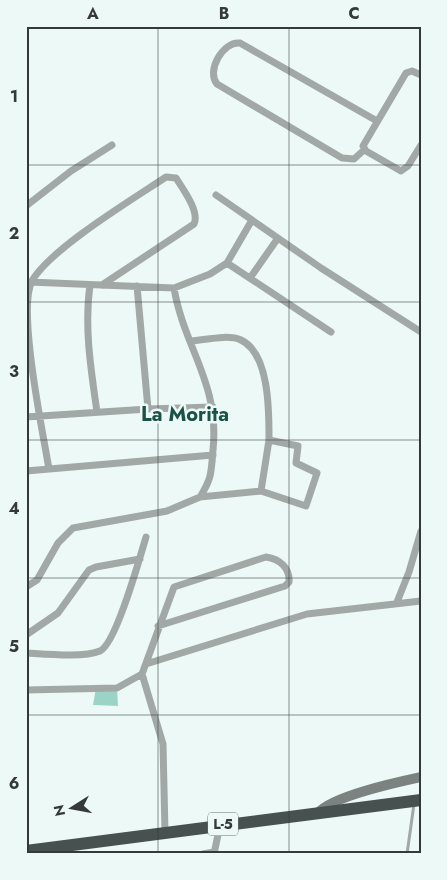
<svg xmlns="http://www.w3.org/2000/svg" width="447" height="880" font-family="Jost,sans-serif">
	<rect width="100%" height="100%" fill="#ecf9f6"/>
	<path fill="#9bd4c7" d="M96,688H117L118,706L93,705Z"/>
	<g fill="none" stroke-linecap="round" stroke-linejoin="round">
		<path stroke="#a2a8a6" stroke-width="3" d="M407,854L414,804"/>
		<path stroke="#a2a8a6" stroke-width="7" d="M421,75L412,71L406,73L363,146L366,151L401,171L408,166L421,145
			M364,150L354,159L342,158L217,84C206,71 223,41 240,43L377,121
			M216,195L321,268L421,332
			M26,206L71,171L112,145
			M227,263L331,332
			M250,278L278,238
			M29,282L174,288L210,274L227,263L252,220
			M90,285C84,327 91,370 97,412
			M137,286L148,409
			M174,288C184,348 220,383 213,450C211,473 212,478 200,497
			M26,417L148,409L213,407
			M49,469C43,433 17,309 32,281C50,249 133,199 166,177L176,178C183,189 200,212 194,224L102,285
			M26,471L213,455
			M261,491L269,440
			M26,587L37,580L58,543L73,528L167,511L200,497L261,491L306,506L317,473L296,463L298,446L269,440C269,413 270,354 241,340C228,334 205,340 191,341
			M397,602L409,572L421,531
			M26,635L58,613L89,570L96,567L140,559
			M26,653C44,654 84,658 100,651C116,644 140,557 146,537
			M146,664L307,614L421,601
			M142,674L174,587L266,557C280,559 290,568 289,582L285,586L158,626
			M26,690L117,688L142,674L163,744L165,832
			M203,854L214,852
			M214,854L220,825"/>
		<path stroke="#7b8280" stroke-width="10" d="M318,813C332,796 398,782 421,777"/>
		<path stroke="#47514f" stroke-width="12" d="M26,851L421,800"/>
	</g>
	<path fill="none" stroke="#353a39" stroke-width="1" stroke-opacity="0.55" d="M158,26V854M289,26V854M26,165H421M26,302H421M26,440H421M26,578H421M26,715H421"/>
	<g text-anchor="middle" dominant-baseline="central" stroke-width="5" stroke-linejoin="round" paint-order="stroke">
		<rect fill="#ecf9f6" stroke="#6c7372" stroke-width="1" x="208" y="812.5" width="30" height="23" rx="4"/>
		<g font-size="14" font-weight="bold" fill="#353a39">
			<text x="223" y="824">L-5</text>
		</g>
		<g font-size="20" font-weight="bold" fill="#1b5248" stroke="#ecf9f6">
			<text x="185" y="414">La Morita</text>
		</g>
	</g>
	<rect width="447" height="880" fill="none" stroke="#ecf9f6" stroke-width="55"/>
	<g transform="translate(72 808) rotate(259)" stroke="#ecf9f6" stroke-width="4" paint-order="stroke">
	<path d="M0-4L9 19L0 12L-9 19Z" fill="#353a39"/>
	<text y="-8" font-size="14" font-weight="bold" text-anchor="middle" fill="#353a39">N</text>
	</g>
	<rect x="28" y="28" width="392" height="824" fill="none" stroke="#353a39" stroke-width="2"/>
	<g font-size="16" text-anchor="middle" font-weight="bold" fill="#353a39">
		<text x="93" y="19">A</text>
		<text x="224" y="19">B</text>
		<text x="354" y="19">C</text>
		<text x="14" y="102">1</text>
		<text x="14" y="239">2</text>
		<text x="14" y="377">3</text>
		<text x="14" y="514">4</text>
		<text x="14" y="652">5</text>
		<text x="14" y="789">6</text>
	</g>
</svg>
